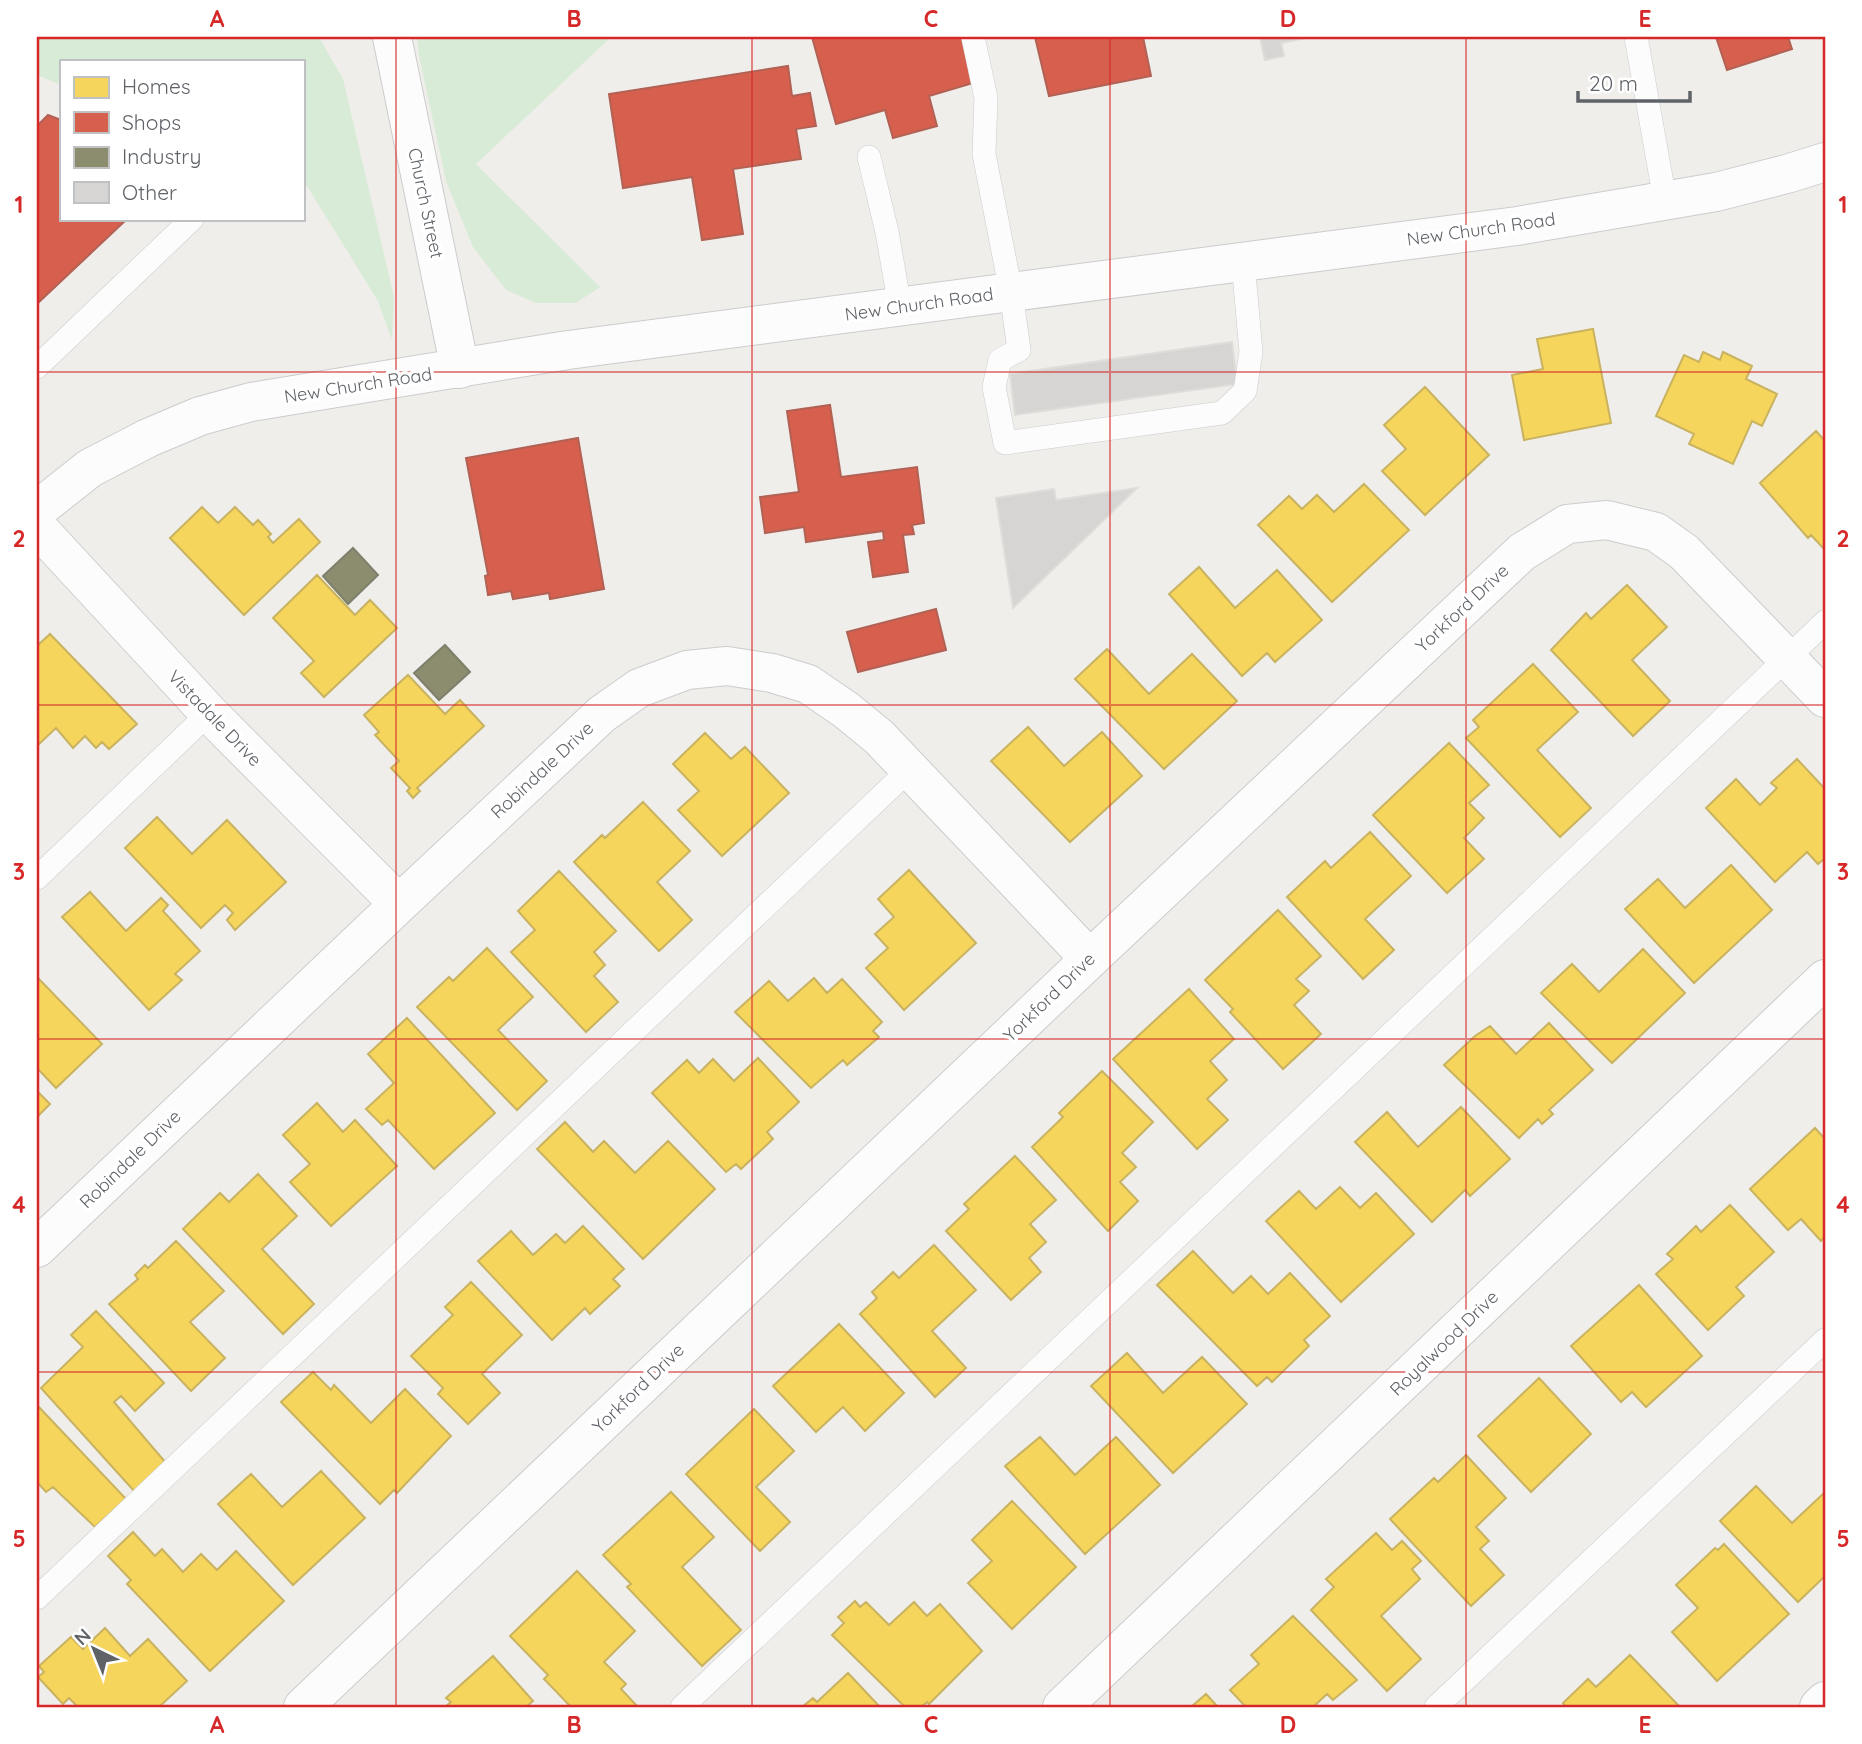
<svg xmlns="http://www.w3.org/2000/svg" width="1862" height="1744" font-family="Quicksand,sans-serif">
	<rect width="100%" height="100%" fill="#efeeea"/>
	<path fill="#d8ebd6" d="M37,37H319L343,79L394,297L392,340L378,301L307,186L303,184V61H61V85L37,75Z
		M417,37H611L476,164L600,287L576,303H536L506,290L473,247L446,181L419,56Z"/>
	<path fill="#f6d55c" stroke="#c9b360" stroke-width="2" d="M1593,329L1611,423L1524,440L1512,375L1543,369L1537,339Z
		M1703,352L1720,360L1723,352L1752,366L1746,379L1777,394L1762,426L1752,421L1733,464L1689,444L1694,434L1656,416L1684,355L1699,362Z
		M1425,387L1489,455L1425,515L1382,471L1406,449L1384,425Z
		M1816,431L1825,441V550L1811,535L1808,538L1760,483Z
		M1364,484L1409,530L1332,602L1258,525L1289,496L1302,509L1317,495L1334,512Z
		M202,507L218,523L235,507L253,525L258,520L271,534L268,537L273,543L299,519L320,542L244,615L170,538Z
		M1199,567L1235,608L1277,570L1322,620L1275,662L1267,653L1242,676L1169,594Z
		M317,575L355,615L370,600L397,628L324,697L301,673L314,661L273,618Z
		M1627,585L1667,627L1632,660L1670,701L1633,736L1551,650L1586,613L1591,619Z
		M50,634L137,724L109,749L102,742L96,748L85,736L73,748L56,728L37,746V646Z
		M1107,649L1149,694L1192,654L1237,701L1164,769L1075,679Z
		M1533,664L1578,712L1537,750L1591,808L1560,837L1466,738L1479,727L1473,720Z
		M408,675L445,714L460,700L484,726L417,788L420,791L413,798L407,791L410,788L391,768L399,761L375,735L379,732L364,715Z
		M1028,727L1064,766L1102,732L1142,776L1070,842L991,761Z
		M705,733L731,759L745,747L789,793L722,856L678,810L699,791L673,764Z
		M1449,743L1489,785L1469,803L1484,818L1464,838L1484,859L1447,893L1373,815Z
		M1797,759L1825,789V858L1818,864L1807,852L1775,882L1706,808L1736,779L1760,805L1777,788L1771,783Z
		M643,802L690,851L657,882L692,920L659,951L574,862L602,835L605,838Z
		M157,817L192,854L227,820L286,882L235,930L227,920L233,913L225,905L201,928L125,848Z
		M1370,832L1411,876L1365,919L1394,950L1363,979L1287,897L1325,861L1331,868Z
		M1731,865L1772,910L1694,983L1625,909L1658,879L1685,908Z
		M909,870L976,943L904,1010L866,968L888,948L875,934L894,917L878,899Z
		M559,871L616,931L594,952L605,965L594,976L618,1002L586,1032L511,952L535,930L518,911Z
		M90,892L126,931L161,898L168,905L163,911L200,951L175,974L182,980L149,1010L62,917Z
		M1278,910L1321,956L1296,979L1309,991L1294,1005L1321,1034L1283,1069L1230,1012L1233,1009L1205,980Z
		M487,948L533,997L498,1030L547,1081L517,1110L417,1007L449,977L453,981Z
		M1643,949L1685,993L1612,1063L1541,993L1572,964L1599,992Z
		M37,977L102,1044L56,1088L37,1068Z
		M814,978L827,993L842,979L882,1022L873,1031L879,1037L847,1065L843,1060L811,1088L735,1012L769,981L788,1001Z
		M1189,989L1234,1039L1210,1061L1227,1080L1207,1099L1228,1120L1197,1149L1113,1059Z
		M407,1018L495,1113L434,1169L388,1120L382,1125L366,1109L394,1083L368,1054Z
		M1549,1023L1593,1070L1549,1110L1553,1114L1542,1124L1538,1119L1519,1138L1444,1065L1475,1036L1490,1026L1516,1054Z
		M758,1058L799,1102L767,1132L773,1139L741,1169L736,1164L726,1172L652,1093L687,1060L699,1073L713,1059L734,1081Z
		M1102,1071L1153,1122L1122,1153L1136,1167L1120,1182L1138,1201L1108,1231L1032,1147L1063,1117L1059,1113Z
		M37,1091L50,1104L37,1117Z
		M317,1103L343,1132L355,1120L397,1166L331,1226L290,1182L310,1164L283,1135Z
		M1461,1107L1510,1159L1470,1196L1465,1190L1432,1222L1355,1142L1387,1112L1418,1147Z
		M565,1122L593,1152L604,1141L635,1173L668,1141L715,1189L643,1259L537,1149Z
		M1815,1128L1825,1139V1237L1821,1241L1801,1219L1788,1230L1750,1189Z
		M1015,1156L1056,1200L1030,1224L1046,1242L1029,1258L1041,1272L1011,1300L946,1231L969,1209L964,1204Z
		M258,1174L297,1216L262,1249L314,1304L283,1334L183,1229L220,1193L229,1202Z
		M1340,1187L1360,1208L1376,1193L1414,1234L1341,1302L1266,1221L1299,1191L1316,1209Z
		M1730,1205L1774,1252L1736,1287L1744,1296L1708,1330L1656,1274L1673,1259L1667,1254L1696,1226L1701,1232Z
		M583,1226L624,1269L613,1279L620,1286L590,1314L585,1308L552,1340L478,1261L511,1231L533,1255L556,1234L565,1243Z
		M176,1241L224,1291L190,1322L225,1358L191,1391L109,1304L138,1279L135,1275L145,1265L148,1268Z
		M934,1245L976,1290L932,1331L966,1368L935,1397L860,1314L877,1298L872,1292L893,1272L899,1278Z
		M1193,1251L1233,1293L1251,1276L1268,1294L1290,1273L1330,1316L1304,1340L1309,1346L1272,1382L1267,1377L1257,1386L1157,1285Z
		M471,1282L522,1335L482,1374L500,1393L468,1424L438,1394L443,1388L411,1356L453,1315L445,1307Z
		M1639,1285L1702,1356L1646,1407L1632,1392L1621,1402L1571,1346Z
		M96,1311L164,1383L135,1411L121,1396L114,1402L166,1463L135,1492L41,1388L83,1347L71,1335Z
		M839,1324L904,1393L865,1431L843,1407L816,1432L773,1386Z
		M1127,1353L1163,1393L1202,1357L1247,1404L1173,1473L1091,1386Z
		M313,1372L331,1390L334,1385L371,1423L405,1389L451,1436L397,1493L394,1490L380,1504L281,1402Z
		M1539,1378L1591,1434L1531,1492L1478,1436Z
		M37,1405L126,1499L95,1527L53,1487L46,1492L37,1482Z
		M754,1409L794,1451L756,1487L790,1522L760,1551L686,1474Z
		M1040,1437L1075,1475L1116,1437L1160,1485L1085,1554L1005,1466Z
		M1466,1455L1506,1498L1476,1527L1489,1541L1480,1549L1504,1575L1471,1606L1390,1519L1434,1478L1438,1482Z
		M321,1471L365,1518L293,1585L218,1504L251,1474L282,1507Z
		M1756,1486L1792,1523L1825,1492V1576L1798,1602L1720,1521Z
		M671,1492L714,1537L682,1567L741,1630L702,1666L627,1587L631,1584L603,1555Z
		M1012,1501L1076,1567L1012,1629L968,1583L992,1561L972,1540Z
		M133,1532L155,1556L162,1549L183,1572L201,1554L217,1570L236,1551L284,1601L210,1671L127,1584L131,1580L108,1556Z
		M1376,1533L1392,1550L1402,1541L1421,1561L1412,1569L1420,1579L1381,1616L1421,1659L1387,1691L1311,1610L1334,1587L1326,1579Z
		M1724,1544L1789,1614L1717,1681L1672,1632L1698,1608L1676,1585L1715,1548L1718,1550Z
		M577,1571L635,1631L604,1662L626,1684L621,1689L638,1707H571L544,1679L548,1675L510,1636Z
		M855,1601L860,1607L866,1602L889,1625L914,1602L927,1616L940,1604L982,1651L929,1704L927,1702L921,1707H905L832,1635L844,1623L838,1617Z
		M1293,1616L1357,1680L1333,1700L1327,1694L1313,1707H1246L1230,1690L1259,1664L1251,1655Z
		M105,1628L130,1656L148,1639L187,1681L159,1707H78L69,1698L63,1704L38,1677L44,1672L39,1666L71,1637L83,1649Z
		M1630,1655L1680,1707H1566L1563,1703L1588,1679L1596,1687Z
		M493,1656L533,1701L526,1707H445L451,1702L446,1698Z
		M848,1673L880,1707H802L813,1698L817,1702Z
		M1206,1694L1218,1707H1191Z"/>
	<path fill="#d6604d" stroke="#b26155" stroke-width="2" d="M812,37H963L976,82L929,96L937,126L893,138L885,110L836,124Z
		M1035,37H1143L1151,76L1049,96Z
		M1716,37H1788L1792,49L1727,70Z
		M788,66L792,96L810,93L816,126L796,129L801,159L733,169L743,234L702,240L692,177L623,188L609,94Z
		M48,115L61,120V219H127L37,304V126Z
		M830,405L841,477L917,467L924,523L912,525L914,534L903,535L908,572L873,577L868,542L884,540L883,531L806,542L804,527L765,533L760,497L799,492L787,411Z
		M578,438L604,589L550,599L549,593L513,599L511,591L488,595L485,576L488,575L466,458Z
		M936,609L946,650L858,672L847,632Z"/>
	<path fill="#8c8c6e" stroke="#7e806c" stroke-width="2" d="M353,548L378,575L348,604L323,576Z
		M445,645L470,672L439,700L414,673Z"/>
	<path fill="#d6d5d3" stroke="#deddd9" stroke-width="2" d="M1260,37H1310L1281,43L1284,56L1265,60Z
		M1232,342L1237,384L1015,415L1010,374Z
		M1137,488L1013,608L996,498L1054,489L1056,500Z"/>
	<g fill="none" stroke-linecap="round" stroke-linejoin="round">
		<defs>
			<path id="service" d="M973,37L986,98L984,154L1011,292L1019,350L1000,360L994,387L1005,443L1222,413L1245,391L1251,352L1243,262
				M1636,37L1665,200
				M869,157L887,232L900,307
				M37,367L192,219
				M37,878L209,713
				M37,1598L910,769
				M682,1707L1825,622
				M1436,1707L1825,1340"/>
			<path id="minor" d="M392,37L460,369
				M37,527L209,713L399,904
				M37,1248L399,904L602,714L639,688L687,670L727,666L772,673L808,684L846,710L879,737L1090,959
				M303,1707L1090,959L1522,552L1567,524L1607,520L1656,532L1684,552L1825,698
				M1062,1707L1825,979
				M1819,1707L1825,1701"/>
			<path id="tertiary" d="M37,510L90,468L148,438L200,416L251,402L568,350L1517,226L1716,192L1790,173L1825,162"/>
		</defs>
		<use href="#service" stroke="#cbcccc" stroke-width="24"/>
		<use href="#minor" stroke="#cbcccc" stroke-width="40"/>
		<use href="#tertiary" stroke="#cbcccc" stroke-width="40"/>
		<use href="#service" stroke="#fdfcfc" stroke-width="23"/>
		<use href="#minor" stroke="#fdfcfc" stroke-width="38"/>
		<use href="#tertiary" stroke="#fdfcfc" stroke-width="38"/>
	</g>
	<path fill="none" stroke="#d62828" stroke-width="2" stroke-opacity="0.55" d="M396,37V1707M752,37V1707M1110,37V1707M1466,37V1707M37,372H1825M37,705H1825M37,1039H1825M37,1372H1825"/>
	<g text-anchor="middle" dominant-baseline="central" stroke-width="7" stroke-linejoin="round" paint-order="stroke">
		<g font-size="18" fill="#5f6368" stroke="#fff">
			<text transform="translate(426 203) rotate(78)">Church Street</text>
			<text transform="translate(1481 229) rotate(-8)">New Church Road</text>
			<text transform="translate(919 304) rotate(-8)">New Church Road</text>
			<text transform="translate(358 385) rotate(-9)">New Church Road</text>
			<text transform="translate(1462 608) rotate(-43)">Yorkford Drive</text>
			<text transform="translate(215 718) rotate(46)">Vistadale Drive</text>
			<text transform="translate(542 770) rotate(-43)">Robindale Drive</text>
			<text transform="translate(1049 997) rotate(-44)">Yorkford Drive</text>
			<text transform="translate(130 1159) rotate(-44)">Robindale Drive</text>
			<text transform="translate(1444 1343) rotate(-44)">Royalwood Drive</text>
			<text transform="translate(638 1388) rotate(-44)">Yorkford Drive</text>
		</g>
	</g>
	<rect width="1862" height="1744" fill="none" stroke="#ffffff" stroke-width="77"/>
	<rect x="60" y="60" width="245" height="161" fill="#ffffff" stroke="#bfc1c3" stroke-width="2"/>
	<rect x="74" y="77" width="35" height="21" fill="#f6d55c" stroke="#bfc1c3" stroke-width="2"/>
	<text x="122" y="94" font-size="21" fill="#5f6368">Homes</text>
	<rect x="74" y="112" width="35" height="21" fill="#d6604d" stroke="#bfc1c3" stroke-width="2"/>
	<text x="122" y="130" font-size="21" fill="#5f6368">Shops</text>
	<rect x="74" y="147" width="35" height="21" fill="#8c8c6e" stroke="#bfc1c3" stroke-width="2"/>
	<text x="122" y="164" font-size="21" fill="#5f6368">Industry</text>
	<rect x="74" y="182" width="35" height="21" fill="#d6d5d3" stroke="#bfc1c3" stroke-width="2"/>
	<text x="122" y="200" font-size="21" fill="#5f6368">Other</text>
	<g transform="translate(94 1649) rotate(317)" stroke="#ffffff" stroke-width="5" paint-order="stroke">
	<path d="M0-5L12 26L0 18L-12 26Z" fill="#5f6368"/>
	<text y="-10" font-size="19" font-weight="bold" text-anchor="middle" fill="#5f6368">N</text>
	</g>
	<path d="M1578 91v10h112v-10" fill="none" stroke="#5f6368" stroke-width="3.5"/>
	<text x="1589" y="91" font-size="21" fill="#5f6368" stroke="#ffffff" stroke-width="5" paint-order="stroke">20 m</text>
	<rect x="38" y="38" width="1786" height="1668" fill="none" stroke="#d62828" stroke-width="2.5"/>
	<g font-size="23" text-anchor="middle" font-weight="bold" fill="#d62828">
		<text x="217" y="27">A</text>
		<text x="574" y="27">B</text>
		<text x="931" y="27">C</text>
		<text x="1288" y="27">D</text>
		<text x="1645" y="27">E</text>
		<text x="19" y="213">1</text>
		<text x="1843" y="213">1</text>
		<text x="19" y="547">2</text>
		<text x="1843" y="547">2</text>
		<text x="19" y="880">3</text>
		<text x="1843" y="880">3</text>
		<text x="19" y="1213">4</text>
		<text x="1843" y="1213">4</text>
		<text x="19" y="1547">5</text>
		<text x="1843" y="1547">5</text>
		<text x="217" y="1733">A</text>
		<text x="574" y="1733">B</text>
		<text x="931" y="1733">C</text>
		<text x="1288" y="1733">D</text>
		<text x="1645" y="1733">E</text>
	</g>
</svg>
